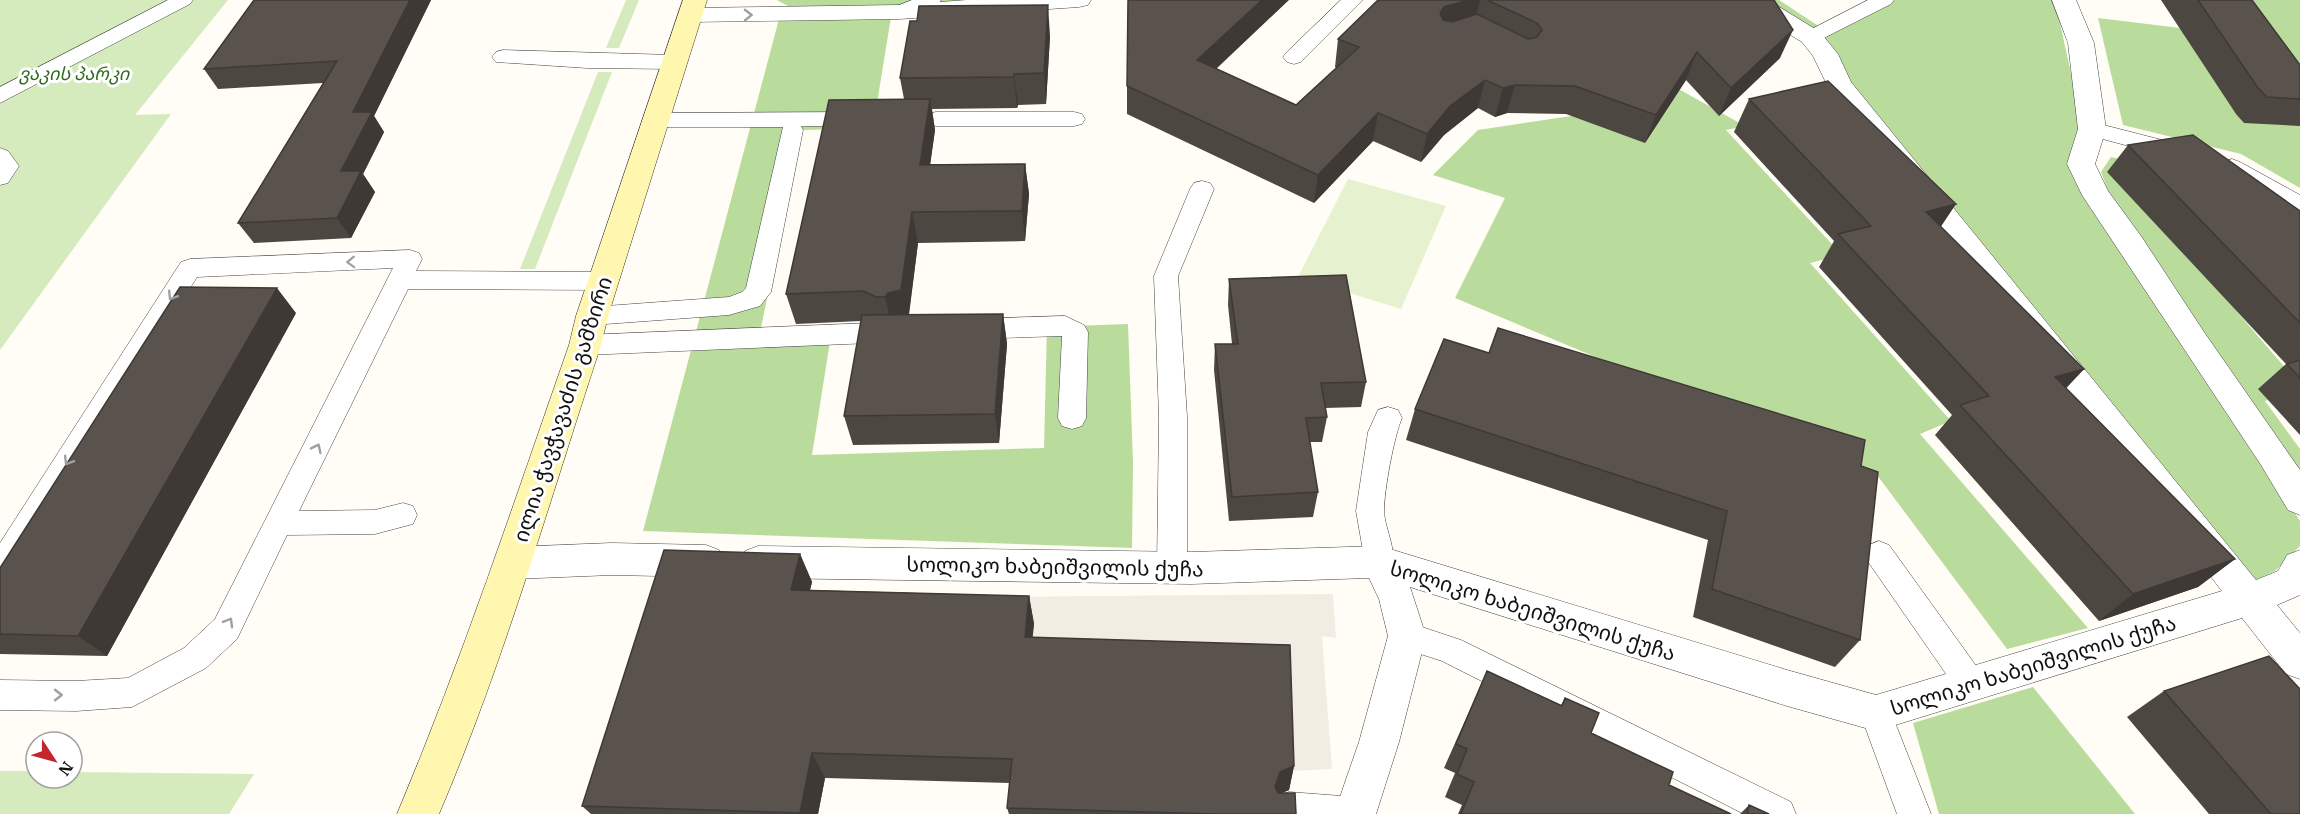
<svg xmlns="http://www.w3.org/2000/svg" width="2300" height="814" font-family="'IBM Plex Serif','Noto Sans Georgian',serif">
	<rect width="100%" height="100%" fill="#fffdf5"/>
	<path fill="#d5ebbd" d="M0,0H228L135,115L171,114L0,350Z
		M626,0H639L619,48H606Z
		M598,72H612L535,269H520Z
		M0,771H36V778H72V772L254,774L229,814H0Z"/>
	<path fill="#b9dc9c" d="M777,0H1003L795,10Z
		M1742,0H1779L1820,27L1882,0H2051L2058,14L2082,124L2071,158L2300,521V546L2275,571L2249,583L1822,53Z
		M2248,0H2300V188L2241,154L2123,125L2098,18L2270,39Z
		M891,17L873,128L802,130L759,337L831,335L812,455L1044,448L1047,327L1128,324L1133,463L1132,548L643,531L779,19Z
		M1639,67L1745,126L1726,130L1842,255L1810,263L1951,421L1920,434L2088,628L2007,649L1877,475L1455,298L1505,198L1433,175L1478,130L1578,115Z
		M2111,157L2134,162L2127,184L2300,385V392L2265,401L2300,449V484L2110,196L2101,172Z
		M2033,687L2135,814H1939L1913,723Z"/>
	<path fill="#e6f2cf" d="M1348,179L1446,206L1401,309L1298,277Z"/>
	<path fill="#f1ede2" d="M1333,594L1336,638L1322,636L1332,769L1288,771L1030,664L1033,624L863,598Z"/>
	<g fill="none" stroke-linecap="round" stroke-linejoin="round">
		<defs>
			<path id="service" d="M168,0H193L190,4L0,103V87Z
				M912,0H941L938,4L906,16H892L889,12L892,8Z
				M1341,0H1363L1301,62L1294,64L1287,62L1283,57L1287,52Z
				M1868,0H1894L1891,4L1818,41L1811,43L1804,41L1801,37L1804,33Z
				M503,50L673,55L681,57L684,62L681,67L673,69L587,68L496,62L492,57L496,52Z
				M861,112L869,114L872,119L869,124L861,126H801L803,130L771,292L760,306L729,315L592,325L583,323L579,316L583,309L592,307L729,297L742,292L746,288L783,127H655L647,125L644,120L647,115L655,113Z
				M936,112H1074L1082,114L1085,119L1082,124L1074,126H936L928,124L925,119L928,114Z
				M2092,122L2189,147L2192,152L2189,157L2181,160L2084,134L2081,129L2084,124Z
				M0,148L8,151L19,166L8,183L0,185Z
				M2232,159L2240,162L2300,195V214L2292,212L2224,172L2221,167L2224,162Z
				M1202,181L1210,183L1214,189L1178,276L1187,417V568L1182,577L1172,581L1162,577L1157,568L1159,417L1154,276L1190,189L1194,183Z
				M410,250L419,253L422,259L416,271L603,272L612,275L615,281L612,287L603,290L408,289L299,511L375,510L403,503L413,506L417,515L413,524L375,534L287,535L237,639L206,668L132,707L76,711L0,710V680L76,681L128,678L184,648L215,619L393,268L197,277L10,577L0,581V543L181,262L190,259Z
				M1065,316L1084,325L1088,332L1086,418L1082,426L1072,429L1062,426L1058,418L1062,336L969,339L960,336L956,329L960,322L969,319Z
				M871,323L880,326L884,333L880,340L871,343L585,355L576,352L572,345L576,338L585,335Z
				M1388,407L1398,410L1402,418C1394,436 1384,491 1384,511C1385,531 1399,552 1390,571L1380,575L1370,571L1365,562L1356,511L1368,432L1378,410Z
				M1879,541L1889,545L1982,674L1987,684L1982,694L1971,699L1960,694L1869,563L1864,554L1869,545Z
				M1407,622L1461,640L1791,802L1796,814H1744L1442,661L1396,646L1392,636L1396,626Z
				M1876,698L1887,702L1931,814H1897L1860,713L1865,702Z
				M1289,792L1355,797L1367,802L1372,814H1274L1272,809L1277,797Z"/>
			<path id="minor" d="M967,0H1091L1088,5L1079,7L899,19L690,22L681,20L678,15L681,10L690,8L899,5Z
				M1739,0H1768L1820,32L1838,54L1851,82L2256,580L2278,571L2287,555L2300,550V595L2277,605L2300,633V679L2286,674L2242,618L1876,731L1787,706L1410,587L1426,636L1399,742L1376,814H1334L1359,742L1388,636L1379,599L1369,578L1191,584L758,578L745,573L740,562L745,551L758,546L1191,552L1380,546L1787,670L1876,695L2222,591L1830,91L1813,56L1802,42L1742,5Z
				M2052,0H2076L2094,43L2106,129L2095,164L2108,191L2141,236L2204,332L2300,470V515L2288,510L2261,465L2082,195L2067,164L2078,129L2068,43Z
				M612,543L706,545L719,550L724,561L719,572L706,577L612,575L513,579L500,574L495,563L500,552L513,547Z"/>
			<path id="secondary" d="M683,0H707L608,316L601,345C549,502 504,662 439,814H397C462,660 514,502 569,345L576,316Z"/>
		</defs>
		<use href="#service" stroke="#444" stroke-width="1"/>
		<use href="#minor" stroke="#444" stroke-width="1"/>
		<use href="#secondary" stroke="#333" stroke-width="1"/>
		<use href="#service" fill="#fff" fill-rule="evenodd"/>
		<use href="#minor" fill="#fff" fill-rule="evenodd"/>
		<use href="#secondary" fill="#fff6b0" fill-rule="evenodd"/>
	</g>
	<path fill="#4d4742" d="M254,0H431L374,116L384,132L363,174L375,192L351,238L254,243L238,223L323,83L218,89L204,69Z
		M1378,0H1774L1780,58L1719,116L1686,80L1645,143L1566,114L1507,113L1495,117L1478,108L1444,135L1421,162L1373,141L1314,203L1127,114V86L1217,69L1296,105L1336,68L1335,67L1338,39Z
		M2161,0H2252L2300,65V126L2244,123L2236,114Z
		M1050,36L1046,104L1018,105L1017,108L932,109L935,130L930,164H1025L1029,194L1025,241L918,243L909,315L1003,314L1007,344L999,443L853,445L844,416L861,321L796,324L786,294L904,99L900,78Z
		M1749,99L1941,227L2084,369L2066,388L2235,559L2198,587L2099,621L1935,435L1952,415L1819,267L1834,241L1734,132Z
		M2128,145L2300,211V435L2258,389L2286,364L2107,172Z
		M1229,279L1366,382L1361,407L1325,408L1327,417L1322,442H1310L1318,492L1313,517L1229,521L1214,370L1215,344H1232L1228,305Z
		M296,313L107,656L0,654V568Z
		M1415,409L1861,466L1860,640L1835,667L1693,617L1708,540L1406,440Z
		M800,554L812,582L810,590L1029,596L1034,624L1032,637L1294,766L1289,790L1282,793L1296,814H1009L1007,808L1010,783L825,778L818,814H591L582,806Z
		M1487,671L1561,705L1565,698L1591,733L1669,785L1731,814H1458L1462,805L1445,797L1455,773L1444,768Z
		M2164,691L2300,814H2209L2127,717Z
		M1749,805L1769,814H1740Z"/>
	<path fill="#3f3936" d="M410,0H431L374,116L384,132L363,174L375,192L351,238L337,218L341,171L353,112Z
		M1262,0H1289L1196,88L1197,60Z
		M1469,0H1480L1474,25L1438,35L1440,13L1444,7Z
		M1048,5L1050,36L1046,104L1044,73Z
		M1793,30L1780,58L1719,116L1731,88Z
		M1697,52L1686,80L1645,143L1656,115Z
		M1014,74L1018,105L1017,108L1014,77Z
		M1485,80L1478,108L1444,135L1421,162L1427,134L1450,106Z
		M1515,85L1507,113L1495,117L1503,88Z
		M930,99L935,130L926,195L920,165Z
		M1378,113L1373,141L1314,203L1318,175Z
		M1025,164L1029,194L1025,241L1022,211Z
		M1956,204L1934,237L1926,212Z
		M912,212L918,243L908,320L892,327L885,297Z
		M277,288L296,313L107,656L78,636Z
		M1003,314L1007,344L999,443L995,414Z
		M2084,369L2055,400V377Z
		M800,554L812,582L803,618L791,590Z
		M2235,559L2198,587L2099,621L2133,594Z
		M1029,596L1034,624L1030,664L1025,637Z
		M812,753L825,778L818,814H800V813Z
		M1294,766L1289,790L1275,796V787L1280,772Z"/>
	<path fill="#5a524d" stroke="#3f3936" stroke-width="1.5" d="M254,0H410L353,112H372L341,171H361L337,218L238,223L337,61L204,69Z
		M1128,0H1262L1197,60L1296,105L1359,47L1338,39L1378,0H1469L1444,7L1440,13L1443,20L1452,22L1477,14L1528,39L1537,37L1542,30L1537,23L1487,0H1774L1793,30L1731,88L1697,52L1656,115L1575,86L1515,85L1503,88L1485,80L1450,106L1427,134L1378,113L1318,175L1127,86Z
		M2198,0H2252L2300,65V99L2267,97L2258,88Z
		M1048,5L1044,73L1014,74V77L900,78L910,21H917L919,6Z
		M1828,81L1956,204L1926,212L2084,369L2055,377L2235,559L2133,594L1960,405L1989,396L1838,234L1871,226L1749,99Z
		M930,99L920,165L1025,164L1022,211L912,212L901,290L888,293L885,297H876L863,291L786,294L829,100Z
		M2193,135L2300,211V323L2128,145Z
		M1346,275L1366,382L1321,383L1327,417L1306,418L1318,492L1232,497L1215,344H1238L1229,279Z
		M180,287L277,288L78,636L0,634V568Z
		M1003,314L995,414L844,416L862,315Z
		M1498,328L1865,440L1861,466L1878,472L1860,640L1712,589L1727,511L1415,409L1444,339L1489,353Z
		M2300,360V378L2287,364Z
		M664,550L800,554L791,590L1029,596L1025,637L1290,645L1294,766L1280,772L1275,787L1278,793H1295L1296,814H1215L1007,808L1012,759L812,753L800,813L582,806Z
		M2269,656L2300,689V814H2271L2164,691Z
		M1487,671L1562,706L1565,698L1599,713L1591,733L1673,772L1669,785L1731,814H1461L1474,782L1457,774L1467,749L1456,744Z
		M1749,805L1769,814H1747Z"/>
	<defs><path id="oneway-chevron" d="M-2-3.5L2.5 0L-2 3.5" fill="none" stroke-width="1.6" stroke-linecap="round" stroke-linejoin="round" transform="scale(1.5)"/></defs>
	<g stroke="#a0a0a0">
		<use href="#oneway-chevron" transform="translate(748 15) rotate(-1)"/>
		<use href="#oneway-chevron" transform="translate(351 262) rotate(178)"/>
		<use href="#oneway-chevron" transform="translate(172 296) rotate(122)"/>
		<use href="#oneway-chevron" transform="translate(317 448) rotate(-64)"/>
		<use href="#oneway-chevron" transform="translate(68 461) rotate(122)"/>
		<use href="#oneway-chevron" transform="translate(229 622) rotate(-60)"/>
		<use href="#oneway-chevron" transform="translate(58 695)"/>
	</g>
	<g text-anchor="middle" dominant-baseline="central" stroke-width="6" stroke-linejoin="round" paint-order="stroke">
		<g font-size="18" font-style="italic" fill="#2f6b1f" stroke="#fff">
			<text x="74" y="73">ვაკის პარკი</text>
		</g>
		<g font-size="21" fill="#111" stroke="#fff">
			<text transform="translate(562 409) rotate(-72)">ილია ჭავჭავაძის გამზირი</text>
			<text transform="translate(1055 566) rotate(1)">სოლიკო ხაბეიშვილის ქუჩა</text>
			<text transform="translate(1533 610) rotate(17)">სოლიკო ხაბეიშვილის ქუჩა</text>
			<text transform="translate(2033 665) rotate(-17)">სოლიკო ხაბეიშვილის ქუჩა</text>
		</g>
	</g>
	<g transform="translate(54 760) rotate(126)"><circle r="28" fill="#ffffff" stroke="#a0a0a0" stroke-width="1.5"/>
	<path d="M0-4.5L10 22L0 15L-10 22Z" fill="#c4262e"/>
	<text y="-9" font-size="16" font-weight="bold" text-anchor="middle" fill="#111111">N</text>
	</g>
</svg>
